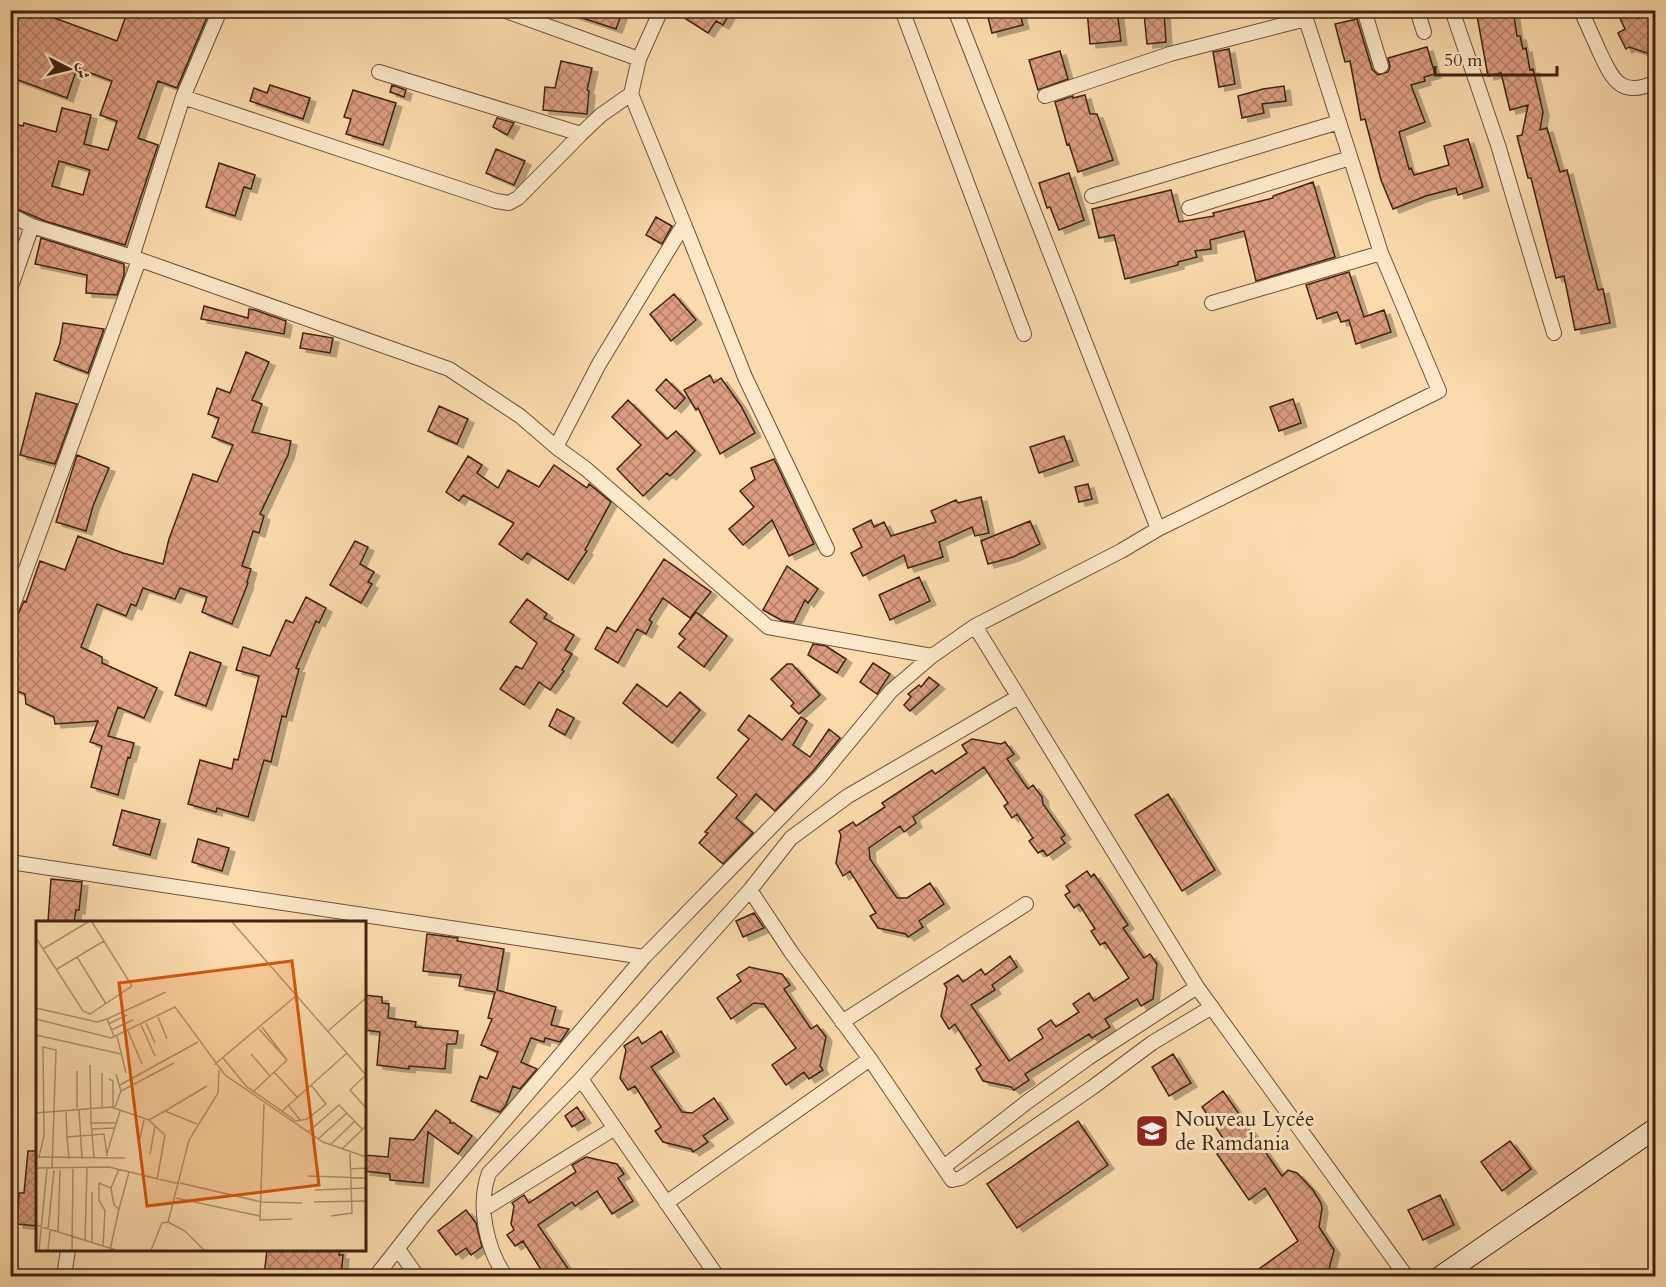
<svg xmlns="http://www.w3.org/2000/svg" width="1666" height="1287" font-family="Cardo,Amiri,serif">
	<defs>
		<pattern id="building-cross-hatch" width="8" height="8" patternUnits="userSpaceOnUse" patternTransform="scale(1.5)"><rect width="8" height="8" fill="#dc9d81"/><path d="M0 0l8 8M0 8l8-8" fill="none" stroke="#b48068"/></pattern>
		<filter id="shadow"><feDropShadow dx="6" dy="4" stdDeviation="0" flood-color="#0004"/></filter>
	</defs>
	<rect width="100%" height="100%" fill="#fbdbad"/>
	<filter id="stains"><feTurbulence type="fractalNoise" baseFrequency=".00333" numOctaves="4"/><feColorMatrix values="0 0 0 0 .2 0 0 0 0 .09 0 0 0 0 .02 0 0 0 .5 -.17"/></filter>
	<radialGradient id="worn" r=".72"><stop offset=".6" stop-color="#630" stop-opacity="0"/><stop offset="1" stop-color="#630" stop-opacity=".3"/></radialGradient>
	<path fill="url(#building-cross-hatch)" stroke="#402212" stroke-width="1.5" fill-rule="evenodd" filter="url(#shadow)" d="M10,10H33L117,41L128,10H210L177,88L158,81L138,138L158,145L125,245L45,221L10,206V123L23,126L24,123L56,132L62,108L91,115L84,144L108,150L117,121L100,115L112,81L77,68L67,98L10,77ZM59,161L90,170L83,195L52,186Z
		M567,10H623L616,29L567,13Z
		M672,10H732L723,25L716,21L708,33Z
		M986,10H1019L1023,25L992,33Z
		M1087,10H1117L1121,41L1090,44Z
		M1476,10H1513L1517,36H1520L1523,49L1526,48L1530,70L1533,69L1543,112L1540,130L1547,128L1560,172L1567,170L1598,290L1603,289L1610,323L1575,330L1564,276L1556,278L1531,178H1528L1517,136L1522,135L1528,105L1510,110L1501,73L1488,76Z
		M1616,10H1644L1648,18L1656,21V56L1629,47L1626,49L1618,33L1625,29Z
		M1164,12L1166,42L1147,44L1144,13Z
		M1357,19L1372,69L1378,75L1388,72L1390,67L1388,58L1427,47L1435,74L1424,77L1425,81L1411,85L1425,122L1399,132L1409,169L1411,168L1414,175L1449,165L1444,146L1468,139L1483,187L1458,195L1456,188L1426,196L1393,209L1381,180L1365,119L1361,120L1350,61L1345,62L1335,24Z
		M1229,49L1235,84L1219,87L1213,52Z
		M1060,51L1068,79L1038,90L1029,60Z
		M561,61L592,68L587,90L589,91L587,114L543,110L545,87L555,88Z
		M270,85L310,98L303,119L250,101L254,88L267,93Z
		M392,85L406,90L404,97L390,92Z
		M1284,86L1286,101L1262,104L1264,113L1242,118L1238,96L1263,89Z
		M353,90L396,103L383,145L346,134L351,119L344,117Z
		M1085,95L1090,114H1097L1113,160L1078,172L1069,144L1067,145L1055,102L1073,96V98Z
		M497,118L514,123L507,135L493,127Z
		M496,149L525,161L514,185L486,173Z
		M219,163L255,175L251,189L244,187L235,216L206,207Z
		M1069,173L1084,220L1059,230L1050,207L1047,208L1039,183Z
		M1313,182L1335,257L1256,281L1244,231L1210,240L1211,249L1195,251L1197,257L1178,262V265L1125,279L1114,235L1099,238L1092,209L1171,190L1179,222L1214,216L1213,213L1273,198V196Z
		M656,217L672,226L662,244L646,235Z
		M41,238L124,264V275L117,295L86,293L87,275L35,264Z
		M1349,272L1364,317L1384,310L1391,332L1356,344L1349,320L1341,322L1337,312L1317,319L1306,285Z
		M674,294L696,320L671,341L650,314Z
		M204,306L248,318L249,309L255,310L286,321L284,334L201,319Z
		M63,323L104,329L88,373L54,360L60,343Z
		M303,333L333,338L330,353L300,348Z
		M246,352L269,362L252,400L262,404L252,432L291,441L288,455L260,514L264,516L259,533L253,531L242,566L251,569L247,582L248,583L232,624L202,612L207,597L180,588L175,599L143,588L136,606L131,604L126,616L97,604L81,647L102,657V663L157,688L144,718L118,707L108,736L134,743L130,758L128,757L118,795L91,787L102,746L90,742L98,721L55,724L54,717L26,704L25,694L12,689L10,622L16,619L24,601L26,602L40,561L65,570L78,536L123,553L163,564L169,539L193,474L217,482L233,445L212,437L219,418L208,414L217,388L230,393Z
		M710,375L714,383L721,378L741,406L755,433L720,454L698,408L696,410L684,390Z
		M666,379L685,398L675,409L656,390Z
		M36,393L77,404L55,464L20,455Z
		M1293,399L1301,423L1279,431L1270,407Z
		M628,400L667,439L676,431L695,451L670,476L667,473L643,496L617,469L641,445L612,417Z
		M439,406L468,419L457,444L428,431Z
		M1064,436L1073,461L1039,473L1030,447Z
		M77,455L109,468L93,506L86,531L56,522Z
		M468,456L482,465L477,473L498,488L508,470L539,487L554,465L587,488L589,484L611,502L585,550L587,551L568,580L527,553L522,560L499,544L514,523L463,495L459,501L446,492Z
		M774,459L814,544L789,556L772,520L743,545L729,529L754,507L740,491L755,479L751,468Z
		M1088,484L1092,499L1079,502L1075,487Z
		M981,497L989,533L975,536L972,527L939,542L943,557L908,568L904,555L863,576L851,553L862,547L853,529L871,520L874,527L884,522L891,536L936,522L931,511L956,500L958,503Z
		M1030,521L1040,544L1013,557L988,564L981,541Z
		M355,541L368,547L360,564L374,572L368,582L372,584L361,603L330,585Z
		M664,559L711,592L690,618L663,598L649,620L652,622L646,634L637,629L618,663L595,649L607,627L616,632Z
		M787,566L818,589L808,603L805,600L794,622L783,621L763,610Z
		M919,577L930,601L890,620L879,595Z
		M306,597L326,608L319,623L316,621L296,668L299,669L286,717L282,716L271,762L264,760L248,817L217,808L216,812L188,804L200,760L232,769L234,759L238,760L259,676L236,670L243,647L270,656L286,620L293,623Z
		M527,599L547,614L544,618L574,635L565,650L572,654L562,670L564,671L550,690L539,682L524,705L500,689L516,666L522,669L537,643L510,622Z
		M696,612L727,636L704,667L678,647L685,639L679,634Z
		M813,644L826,646L846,659L837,673L808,655Z
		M190,652L221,663L206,706L175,695Z
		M873,663L890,674L877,694L860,682Z
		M787,664H792L820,695L799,714L791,706L794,703L771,679Z
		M929,677L939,685L910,711L904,705L911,697L908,694L919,685L921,687Z
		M637,684L667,707L680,692L700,710L672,743L623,703Z
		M557,709L574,718L565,735L549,726Z
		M749,715L782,740L801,717L807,721L793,745L810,757L829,729L840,738L813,771L775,811L756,794L736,818L753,833L723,864L699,843L708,833L705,832L737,795L717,778L749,739L738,730Z
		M972,739L1001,744L1005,742L1014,754L1007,759L1028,789L1033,785L1042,797L1043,804L1065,835L1061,838L1065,843L1047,856L1043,850L1038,853L1029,841L1033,838L1017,814L1012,818L1004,806L1008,803L984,767L913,817L916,823L904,832L900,826L869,848L870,859L897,898H907L930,883L944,904L919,921L923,927L908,937L906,934L878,928L870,916L876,913L850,871L843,876L836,863L841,835L839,831L853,822L856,826L885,807L882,803L932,770L935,774L967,753L962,745Z
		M1168,794L1215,870L1182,891L1135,815Z
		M122,810L160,820L150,855L113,845Z
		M198,839L229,848L222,871L192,862Z
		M1087,871L1091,877L1094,874L1107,893L1128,925L1123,928L1144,958L1150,954L1157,964L1153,999L1141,1006L1137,999L1105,1019L1110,1027L1092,1038L1089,1034L1025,1074L1029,1080L1014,1090L1011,1087L983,1081L976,1069L981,1065L955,1024L949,1029L941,1016L947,988L944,984L958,975L963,982L981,969L985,975L1010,956L1017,967L992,985L995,990L971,1005L1009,1061L1043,1038L1038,1029L1051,1020L1056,1027L1079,1012L1073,1004L1089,993L1094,1001L1129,978L1105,942L1100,945L1091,931L1095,929L1079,904L1074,908L1065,895L1070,892L1066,886Z
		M51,879L82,882L79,910H76L74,922H48Z
		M754,913L764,928L743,937L736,921Z
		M427,934L458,938L457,941L504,949L497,990L556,1007L551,1025L569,1029L560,1042L545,1038L544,1042L531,1038L521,1062L537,1069L520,1089L513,1086L506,1105L500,1112L471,1101L480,1076L487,1079L498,1052L481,1045L492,1019L488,1018L495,992L459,986L461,975L423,971Z
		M749,967L782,974L790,985L784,989L811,1029L817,1025L826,1037L820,1066L823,1070L809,1079L804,1072L786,1085L772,1065L796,1048L764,1004L754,1003L731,1019L717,998L741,981L737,975Z
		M364,995L382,997V1003L389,1004L388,1018L416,1022L415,1027L458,1031L456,1044H447L445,1069L409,1066V1069L377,1065L380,1032L364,1030Z
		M661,1031L674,1052L651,1067L682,1112L692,1113L714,1098L728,1119L703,1136L708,1142L693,1152L691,1149L663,1142L655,1131L661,1127L635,1086L628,1090L620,1078L626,1050L624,1046L638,1037L642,1044Z
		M1173,1054L1191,1083L1169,1096L1152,1067Z
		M1223,1091L1282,1176L1288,1170L1297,1173L1313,1190L1321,1203L1322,1209L1319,1227L1334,1250L1329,1269L1323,1276H1249L1298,1241L1265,1188L1249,1200L1217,1154L1227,1144L1202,1107Z
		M577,1107L585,1119L572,1127L565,1116Z
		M436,1110L450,1120V1123H454L472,1136L458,1154L428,1132L423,1183L390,1180V1174L364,1171V1155L388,1157L390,1138L414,1140Z
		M1078,1121L1108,1165L1017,1228L987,1184Z
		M1510,1141L1531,1169L1502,1191L1481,1162Z
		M28,1151H38V1226L17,1224L19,1193H24Z
		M586,1157L617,1164L624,1174L618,1178L633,1201L612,1214L597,1191L575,1206L572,1202L538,1225L573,1276H545L523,1241L515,1246L507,1235L514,1230L511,1224L514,1206L512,1203L524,1195L529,1203L576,1172L572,1165Z
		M1440,1195L1454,1225L1423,1240L1408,1210Z
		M466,1210L476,1223L482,1247L471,1255L466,1248L456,1255L438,1231Z
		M267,1250H340L339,1255H343L341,1276H264Z"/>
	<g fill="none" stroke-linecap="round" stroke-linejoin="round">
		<defs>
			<path id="street" d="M902,10L1024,334
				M955,10L1158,529
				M1364,10L1381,66
				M1417,10L1424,32
				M1452,10L1498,145L1554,333
				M1581,10C1587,25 1594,39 1600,53C1613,81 1622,98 1656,82
				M506,11L639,59
				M379,72L581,134L601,115L631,94
				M1045,96L1170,54L1306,19
				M183,97L496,201L509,203L518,198L581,134
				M1092,196L1339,122
				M1189,208L1350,158
				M10,215L32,226L132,257L449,369L520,416L556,447L586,469L768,627L932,656
				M684,224L745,377L827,549
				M132,257L183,97L220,10
				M10,289L32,226
				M1212,303L1381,253
				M556,447L599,364L684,224L631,94L639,59L661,10
				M10,613L139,260
				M975,626L1197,987L1406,1276
				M10,862L644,957
				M750,890L791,952L870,1059L952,1180L961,1178L1093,1087L1152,1043L1212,1007
				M842,1022L1026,904
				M581,1079L717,1276
				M945,1166L1027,1102L1088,1058L1197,987
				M666,1203L870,1059
				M484,1209L615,1128
				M398,1249L417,1276
				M64,1276L68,1250
				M376,1276L423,1216L644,957L820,777L891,691L932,656L975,626L1121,551L1158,529L1439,391L1381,253L1303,10
				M505,1276C486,1247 477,1206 489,1173L581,1079L750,890L791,838L848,796L1018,697"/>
			<path id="secondary" d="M1441,1276L1656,1128"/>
		</defs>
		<use href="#street" stroke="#6f5039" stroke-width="16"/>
		<use href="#secondary" stroke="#402212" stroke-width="22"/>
		<use href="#street" stroke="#fce8ca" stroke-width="14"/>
		<use href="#secondary" stroke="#fce8ca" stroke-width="20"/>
	</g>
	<defs>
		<symbol id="school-square" viewBox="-11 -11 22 22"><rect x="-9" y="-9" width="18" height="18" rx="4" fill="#8f2418" stroke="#fce8ca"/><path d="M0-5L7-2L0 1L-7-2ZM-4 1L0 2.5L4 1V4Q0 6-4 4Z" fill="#fff"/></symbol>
	</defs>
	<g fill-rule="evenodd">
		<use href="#school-square" x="1133" y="1112" width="38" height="38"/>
	</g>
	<g text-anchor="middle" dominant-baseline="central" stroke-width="6" stroke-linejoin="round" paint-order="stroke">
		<g font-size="21" fill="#402212" stroke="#fce8ca" text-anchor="start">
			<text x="1175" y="1119">Nouveau Lycée<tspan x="1175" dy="24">de Ramdania</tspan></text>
		</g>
	</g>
	<g transform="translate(36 921)">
		<rect width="330" height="330" fill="#fbdbad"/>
		<path fill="none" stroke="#b0916f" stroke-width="1.5" d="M196,1L330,154M0,17L47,90L54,93L96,65L56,1M7,28L52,1M41,36L70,83M21,48L68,20M0,87L61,101L71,98M122,96L131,118M0,98L75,117L139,86L189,154L287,221L330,236M110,102L119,122M72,103L91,94M105,104L119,135M226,106L251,139M223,108L251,139M75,109L97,99M92,110L106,143M292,110L330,77M0,114L85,133M78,115L71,98L130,71M81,115L90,152M215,133L234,155M187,137L210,165L260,200L271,198L290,183L275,164M54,144L55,202M178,144L261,74M41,150V187M238,151L261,176M330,154L314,169L330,187M73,158L77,160V186M84,164L162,121M85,170L138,142M218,170L251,139M228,183L224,299L256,298M252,184L265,200M79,186L85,170L80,153M66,187V152M43,188L46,238M30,189L31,216M129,190L171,165M246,190L311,132M0,192L75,186L113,199L129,190L161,203M113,199L119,205L114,233M119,205L129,214L121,259M55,208L78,207M272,211L303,184L327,209M104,217L108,199M282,218L311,192M294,224L319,200M306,228L330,205M71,232L84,190M0,236L89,237M3,236L8,215L7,126L20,129L16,248M58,236L55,202H80M33,238L31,216L68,213L71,235M0,247L73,246L143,263M314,248L329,247L330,257M272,255L330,257M144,262L226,281L266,282M75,267L83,248M279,269L330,267M56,271V321M140,277L224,295M278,281L330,280M83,288L93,251M295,295L316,292L314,232M132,301L149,310L168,329M0,304L80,329M12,309L18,249M22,312L24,249M49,320L51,247M67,325L69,290L63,279V262L75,267L78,284L83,288L74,329M3,329L11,248M12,329L14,310M36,329L37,248M115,329L126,302L132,301L153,219L182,172L183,149"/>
		<path fill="#d7540d" fill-opacity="0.15" stroke="#d7540d" stroke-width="3" d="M256,40L283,264L111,285L83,62Z"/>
		<rect width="330" height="330" fill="none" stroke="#402212" stroke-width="3"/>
	</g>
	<rect width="1666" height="1287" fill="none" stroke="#fbdbad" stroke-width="36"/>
	<rect x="12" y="12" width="1642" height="1263" fill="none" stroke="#402212" stroke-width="3"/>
	<rect x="18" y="18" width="1630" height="1251" fill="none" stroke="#402212" stroke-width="1.5"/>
	<g transform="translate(69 69) rotate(97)" stroke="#fce8ca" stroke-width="4.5" paint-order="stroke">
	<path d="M0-4.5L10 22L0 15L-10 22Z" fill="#402212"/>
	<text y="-9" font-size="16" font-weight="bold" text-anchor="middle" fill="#402212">ش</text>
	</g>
	<path d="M1435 66v9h122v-9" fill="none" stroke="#402212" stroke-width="3"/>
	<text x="1444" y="66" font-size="18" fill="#402212" stroke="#fce8ca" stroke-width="4.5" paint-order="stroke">50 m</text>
	<rect width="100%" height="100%" filter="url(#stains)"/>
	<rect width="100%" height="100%" fill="url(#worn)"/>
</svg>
